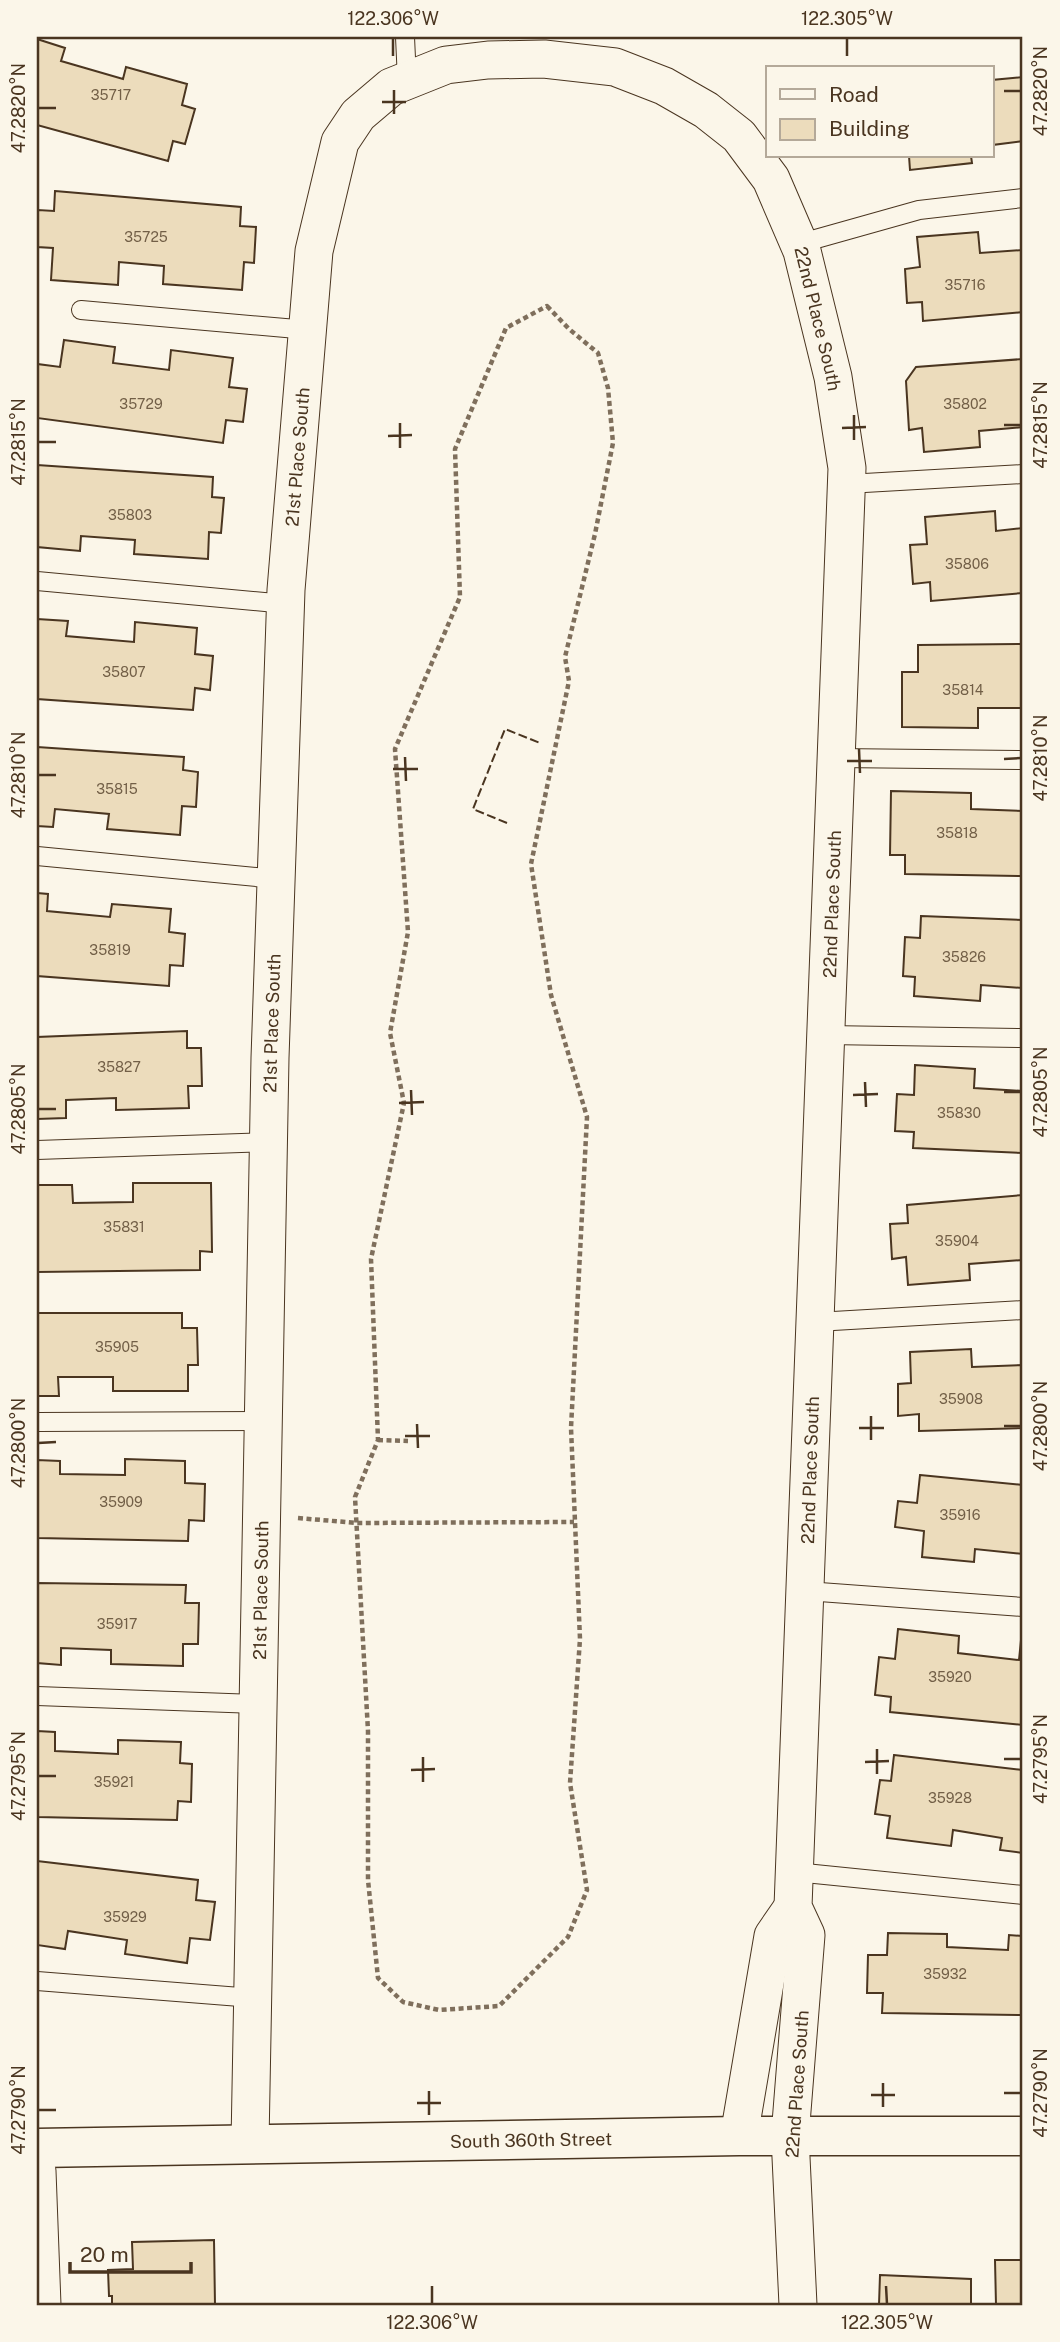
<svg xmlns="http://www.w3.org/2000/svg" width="1060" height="2342" font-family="'Public Sans',sans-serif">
	<rect width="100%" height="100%" fill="#fbf6e9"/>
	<path fill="#ecdcbc" stroke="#4a3520" stroke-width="2" d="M37,39L65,48L61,61L123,79L126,67L187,84L182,105L195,109L185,144L173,141L168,161L37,125Z
		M1023,77V141L992,145V80Z
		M909,156H971L972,163L910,170Z
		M55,191L241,207L240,226L256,227L254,263L244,262L242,290L163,284L164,266L119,262L118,285L51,280L53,248L37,247V223L38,210L54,211Z
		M978,232L980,253L1023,250V312L923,321L922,302L907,303L905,269L920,267L917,237Z
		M64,340L115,347L113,363L169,370L171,350L233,358L229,387L247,389L243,422L226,420L223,443L37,418V364L60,367Z
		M1023,359V427L979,431L980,447L924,452L922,428L909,430L906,381L916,367Z
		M37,465L213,477L212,497L224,498L221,533L209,532L208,559L134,554L135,540L81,536L80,551L37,547Z
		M995,511L996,531L1023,528V593L931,601L930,582L913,584L910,545L927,544L925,517Z
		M37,619L68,621L66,636L134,642L135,622L197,628L195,654L213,656L210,690L195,688L193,710L37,699Z
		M1023,644V708H978V728L902,727V672H918V645Z
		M37,747L184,757L183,770L198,772L196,807L182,806L180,835L107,829L109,814L55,809L53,827L37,826Z
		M891,791L971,793V809L1023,811V876L905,874V855H890Z
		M37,893L48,894L47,911L110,917L112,904L171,909L169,932L185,934L183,966L170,965L169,986L37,976Z
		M921,916L1023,920V988L981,985L980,1001L914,996L915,977L903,976L905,937L920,938Z
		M187,1031V1048H201L202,1086H188L189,1108L116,1110V1098L66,1100V1118L37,1119V1037Z
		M915,1065L975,1069L974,1088L1023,1091V1153L913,1148L914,1132L895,1131L897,1094L914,1095Z
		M133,1183H211L212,1252L200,1251V1270L37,1272V1185H72L73,1203L133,1202Z
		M1023,1195V1260L969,1264L970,1280L908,1285L906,1257L892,1259L890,1224L908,1223L907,1205Z
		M37,1313H182V1328H197L198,1365H188V1391H113V1377H58L59,1396H37Z
		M971,1349L972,1367L1023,1365V1428L919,1431V1414L898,1416V1384L911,1383L910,1352Z
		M125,1459L185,1461V1483L205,1484L204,1521L189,1520L188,1541L37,1538V1460L60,1461V1474L125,1475Z
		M920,1475L1023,1485V1554L975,1549L974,1562L922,1557L924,1531L895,1527L898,1501L917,1503Z
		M37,1583L186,1585L185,1603H199L198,1644H183V1666L111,1664V1650L61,1648V1665L37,1663Z
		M898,1629L959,1636L958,1653L1019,1660L1021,1640L1023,1641V1725L890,1712L891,1697L875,1695L879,1657L895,1659Z
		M37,1731L55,1732V1751L118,1754V1740L181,1742L180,1763L192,1764L191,1802L178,1801L177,1820L37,1817Z
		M894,1755L1023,1770V1853L1000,1850L1002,1838L953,1830L951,1846L887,1838L890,1816L875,1814L880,1780L891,1781Z
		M37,1861L198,1880L196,1900L215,1902L210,1940L190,1938L187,1963L125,1954L127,1940L68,1931L65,1949L37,1945Z
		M888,1933L947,1934V1947L1008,1950L1009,1935L1023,1936V2015L882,2013L883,1993H867L868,1955H887Z
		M214,2240L215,2305H112V2296H109L108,2270L133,2269L132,2242Z
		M995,2260H1023V2305H996Z
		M880,2275L971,2279V2305H879Z"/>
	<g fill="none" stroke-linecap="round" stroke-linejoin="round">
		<defs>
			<path id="lane" d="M405,37L407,80
				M798,244L919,210L1023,198
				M81,310L308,330
				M847,484L1023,474
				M37,581L286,604
				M837,758L1023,760
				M37,856L276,879
				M827,1035L1023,1038
				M37,1150L269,1142
				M816,1322L1023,1310
				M37,1422L264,1421
				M806,1591L1023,1607
				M37,1696L259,1704
				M795,1872L1023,1895
				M37,1981L253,1998"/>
			<g id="street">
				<path d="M739,2136L773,1936L793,1907"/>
				<path id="s1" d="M250,2143L270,1058L286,590L314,251L340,142L358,115L391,87L446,65L488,60L544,59L615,67L664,86L706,110L739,136L771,179L802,251L833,377L847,468L793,1907L806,1935L790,2136L798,2305"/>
				<path d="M37,2171L42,2305"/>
			</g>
			<g id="secondary">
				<path id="s2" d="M37,2148L739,2136H1023"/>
			</g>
		</defs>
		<use href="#lane" stroke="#4a3520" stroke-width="20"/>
		<use href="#street" stroke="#4a3520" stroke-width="39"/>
		<use href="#secondary" stroke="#4a3520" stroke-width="41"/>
		<path stroke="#7f6f5c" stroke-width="4.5" stroke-dasharray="5 3.5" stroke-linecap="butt" d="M547,306L569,329L598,353L608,388L613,443L595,534L565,657L569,681L531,864L551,995L587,1117L571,1428L580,1639L570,1783L587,1890L568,1937L499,2006L439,2010L403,2002L378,1978L368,1880V1731L355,1497L378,1440L371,1259L404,1103L390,1033L408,932L395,749L460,597L455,449L506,328Z
			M378,1440L408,1441
			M298,1518L357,1523L574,1522"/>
		<use href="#lane" stroke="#fbf6e9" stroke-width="18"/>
		<use href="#street" stroke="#fbf6e9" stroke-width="37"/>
		<use href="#secondary" stroke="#fbf6e9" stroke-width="38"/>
		<path stroke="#4a3520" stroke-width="2" stroke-dasharray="9 3.5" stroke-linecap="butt" d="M507,823L473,809L505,729L540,743"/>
	</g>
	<path fill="none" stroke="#4a3520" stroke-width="2.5" d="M393,38V56M847,38V56M394,90V114M1004,91H1021M382,102H406M38,108H56M854,415V440M400,423V448M1004,425H1021M842,428L866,427M388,436L412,435M38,442H56M859,749L860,773M405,757L406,781M1004,759L1021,758M847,761H872M393,769H418M38,775H56M865,1082L866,1107M411,1090L412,1115M1004,1092H1021M853,1095L878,1094M399,1103L424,1102M38,1109H56M871,1416V1440M417,1424L418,1448M1004,1426H1021M859,1428H884M405,1436H430M38,1443L56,1442M877,1749V1774M423,1757V1782M1004,1759H1021M865,1762L889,1761M411,1770L435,1769M38,1776H56M883,2083V2107M429,2091V2115M1004,2093H1021M871,2095H895M417,2103H441M38,2110H56M432,2286V2304M886,2286L887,2304"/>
	<g text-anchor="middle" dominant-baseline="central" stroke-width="5" stroke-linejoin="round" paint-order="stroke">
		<g font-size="14" fill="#725f47">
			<text x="111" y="95">35717</text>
			<text x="146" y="237">35725</text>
			<text x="965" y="285">35716</text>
			<text x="141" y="404">35729</text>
			<text x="965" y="404">35802</text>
			<text x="130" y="515">35803</text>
			<text x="967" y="564">35806</text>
			<text x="124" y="672">35807</text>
			<text x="963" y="690">35814</text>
			<text x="117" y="789">35815</text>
			<text x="957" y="833">35818</text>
			<text x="110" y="950">35819</text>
			<text x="964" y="957">35826</text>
			<text x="119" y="1067">35827</text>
			<text x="959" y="1113">35830</text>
			<text x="124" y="1227">35831</text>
			<text x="957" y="1241">35904</text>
			<text x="117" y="1347">35905</text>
			<text x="961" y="1399">35908</text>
			<text x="121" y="1502">35909</text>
			<text x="960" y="1515">35916</text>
			<text x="117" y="1624">35917</text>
			<text x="950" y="1677">35920</text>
			<text x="114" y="1782">35921</text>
			<text x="950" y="1798">35928</text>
			<text x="125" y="1917">35929</text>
			<text x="945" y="1974">35932</text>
		</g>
		<g font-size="18" fill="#4a3520" stroke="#fbf6e9">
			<text stroke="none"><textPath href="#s1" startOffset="2655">22nd Place South</textPath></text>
			<text stroke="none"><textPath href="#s1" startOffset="1687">21st Place South</textPath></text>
			<text transform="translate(832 904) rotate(-88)">22nd Place South</text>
			<text stroke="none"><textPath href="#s1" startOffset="1120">21st Place South</textPath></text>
			<text transform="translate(810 1470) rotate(-88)">22nd Place South</text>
			<text stroke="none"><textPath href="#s1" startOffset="553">21st Place South</textPath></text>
			<text transform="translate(797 2084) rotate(-86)">22nd Place South</text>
			<text stroke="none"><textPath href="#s2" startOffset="494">South 360th Street</textPath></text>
		</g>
	</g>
	<rect width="1060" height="2342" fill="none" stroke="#fbf6e9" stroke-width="77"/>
	<rect x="766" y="66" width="228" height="91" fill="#fbf6e9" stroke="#b4a999" stroke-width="2"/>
	<rect x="780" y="89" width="35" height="10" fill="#fbf6e9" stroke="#b4a999" stroke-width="2"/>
	<text x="829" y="102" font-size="21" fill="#4a3520">Road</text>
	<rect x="780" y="119" width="35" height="21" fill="#ecdcbc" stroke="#b4a999" stroke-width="2"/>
	<text x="829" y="136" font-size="21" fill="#4a3520">Building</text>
	<path d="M70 2262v10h121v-10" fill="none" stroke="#4a3520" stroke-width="3.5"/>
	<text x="80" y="2262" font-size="21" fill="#4a3520" stroke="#fbf6e9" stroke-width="5" paint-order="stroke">20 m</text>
	<rect x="38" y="38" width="983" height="2266" fill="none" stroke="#4a3520" stroke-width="2.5"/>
	<g font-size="18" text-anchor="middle" fill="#4a3520">
		<text x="393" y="25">122.306°W</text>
		<text x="847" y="25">122.305°W</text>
		<text transform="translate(1041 91) rotate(-90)" y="6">47.2820°N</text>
		<text transform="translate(19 108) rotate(-90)" y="6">47.2820°N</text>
		<text transform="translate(1041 425) rotate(-90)" y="6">47.2815°N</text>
		<text transform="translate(19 442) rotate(-90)" y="6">47.2815°N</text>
		<text transform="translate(1041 758) rotate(-90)" y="6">47.2810°N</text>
		<text transform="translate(19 775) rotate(-90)" y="6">47.2810°N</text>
		<text transform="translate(1041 1092) rotate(-90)" y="6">47.2805°N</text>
		<text transform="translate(19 1109) rotate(-90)" y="6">47.2805°N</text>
		<text transform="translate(1041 1426) rotate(-90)" y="6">47.2800°N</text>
		<text transform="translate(19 1443) rotate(-90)" y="6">47.2800°N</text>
		<text transform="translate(1041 1759) rotate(-90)" y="6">47.2795°N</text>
		<text transform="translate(19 1776) rotate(-90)" y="6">47.2795°N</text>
		<text transform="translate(1041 2093) rotate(-90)" y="6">47.2790°N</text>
		<text transform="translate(19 2110) rotate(-90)" y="6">47.2790°N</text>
		<text x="432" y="2329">122.306°W</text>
		<text x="887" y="2329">122.305°W</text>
	</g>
</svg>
